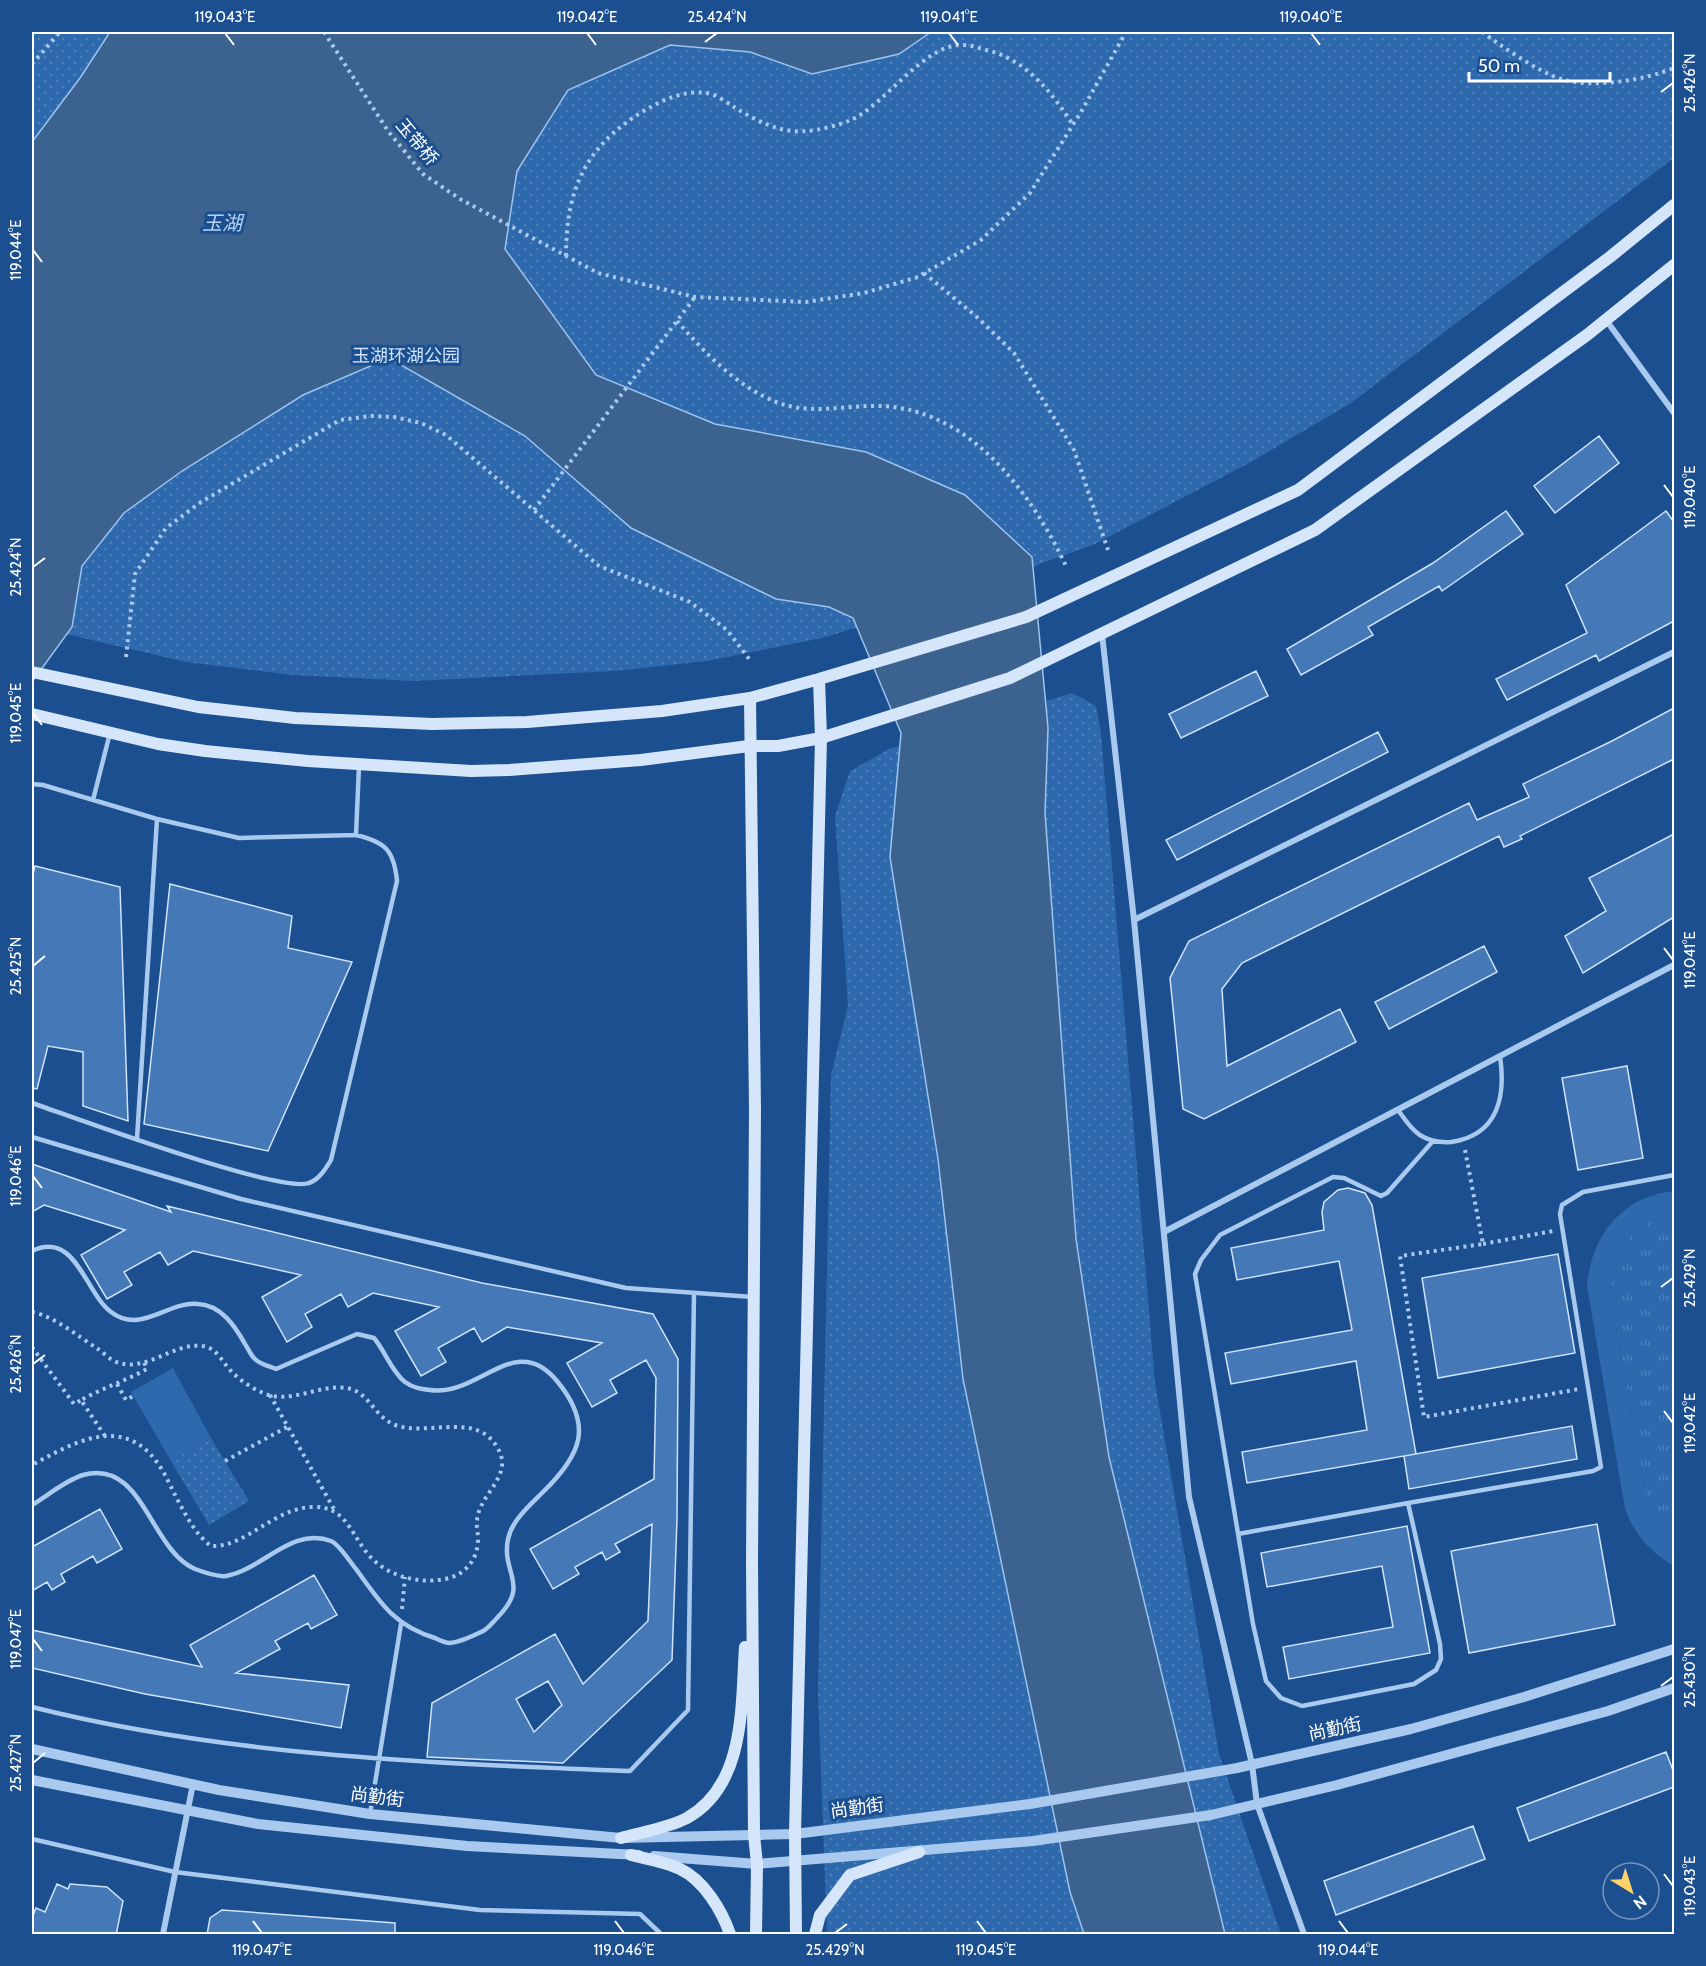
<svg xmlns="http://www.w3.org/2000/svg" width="1706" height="1966" font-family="Cabin,'Noto Sans SC',sans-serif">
	<defs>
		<pattern id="grass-tufts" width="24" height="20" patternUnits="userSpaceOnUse" patternTransform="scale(1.5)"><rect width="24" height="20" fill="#2e69ad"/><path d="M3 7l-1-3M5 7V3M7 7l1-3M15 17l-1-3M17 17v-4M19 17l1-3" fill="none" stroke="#4d80b9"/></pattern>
		<pattern id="park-dots" width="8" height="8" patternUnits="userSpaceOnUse" patternTransform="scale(1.5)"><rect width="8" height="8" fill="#2e69ad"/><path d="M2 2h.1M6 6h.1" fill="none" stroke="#4d80b9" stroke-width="1.8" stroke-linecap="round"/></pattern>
	</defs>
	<rect width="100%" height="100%" fill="#1b4f8f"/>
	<path fill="url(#grass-tufts)" d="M1674,1217V1535C1661,1524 1651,1511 1646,1495L1609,1288L1619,1251L1632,1234L1651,1221Z"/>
	<path fill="url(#park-dots)" d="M32,32H1674V158L1351,403L1251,462L1093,545L1042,563L988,588L822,638L707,661L615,671L414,681L293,675L186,662L32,626Z
		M1072,693L1096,706L1101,734L1155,1383L1219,1754L1281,1934H827L818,1692L831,1075L848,1006L835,816L850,771L889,749Z
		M211,1438L249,1501L209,1525L171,1461Z"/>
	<path fill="#2e69ad" d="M1674,1191V1217L1651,1221L1632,1234L1619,1251L1609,1288L1646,1495C1651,1511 1661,1524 1674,1535V1566C1651,1553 1634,1534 1625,1509L1587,1286C1591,1236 1622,1196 1674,1191Z
		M173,1368L211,1438L171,1461L131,1392Z"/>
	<path fill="#3c6290" stroke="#9cc4f0" stroke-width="1.5" d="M110,32H931L899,54L812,74L750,52L670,45L568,90L517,171L505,249L596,375L715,424L866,452L965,495L1032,557L1048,728L1045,813L1076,1239L1109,1457L1225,1934H1084L1070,1892L963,1379L938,1159L890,857L901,733L853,618L829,607L776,599L631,528L525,436L389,358L303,395L182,471L124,513L82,566L72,627L32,682V142L80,78Z"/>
	<path fill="#4478b7" stroke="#cfe3fa" stroke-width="1.5" fill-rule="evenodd" d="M1599,436L1619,463L1555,513L1534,486Z
		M1506,511L1523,534L1442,591L1439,586L1368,627L1373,635L1301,675L1287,649L1433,563Z
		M1666,511L1674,522V621L1599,661L1596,655L1507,700L1496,679L1587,633L1566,585Z
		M1256,671L1268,696L1181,738L1169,714Z
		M1674,708V759L1520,836L1522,839L1504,847L1499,836L1242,963L1222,989L1227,1066L1340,1009L1356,1042L1204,1119L1183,1109L1170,978L1189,941L1469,803L1477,820L1529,797L1523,784L1612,741Z
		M1378,732L1388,752L1177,860L1166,840Z
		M1674,834V917L1583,973L1565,936L1606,911L1589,878Z
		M35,866L120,887L128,1121L83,1106V1052L48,1046L37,1089L32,1088V878Z
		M170,884L292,916L288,948L352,962L268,1151L144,1124Z
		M1484,946L1497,972L1389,1029L1375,1002Z
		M1627,1066L1643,1158L1578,1170L1562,1078Z
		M32,1164L171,1212L167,1206L482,1283L653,1314L678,1359L677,1519L672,1660L563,1763L427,1757L432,1703L555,1634L583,1684L648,1621L652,1524L615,1544L620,1552L606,1560L602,1552L575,1567L579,1574L553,1589L530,1549L654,1479L656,1378L646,1360L610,1380L617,1393L592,1407L567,1363L602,1343L507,1327L482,1342L474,1328L438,1348L446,1362L421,1376L395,1331L439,1307L373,1293L348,1307L341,1294L305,1314L312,1327L287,1342L262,1297L301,1275L193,1251L168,1265L160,1252L124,1272L132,1285L107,1299L81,1255L125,1230L44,1205L32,1212ZM548,1681L562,1705L534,1732L516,1699Z
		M1348,1188L1365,1193L1372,1205L1416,1454L1247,1483L1242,1452L1367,1430L1356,1361L1231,1384L1225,1353L1352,1330L1339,1261L1237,1280L1231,1248L1324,1230L1322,1212L1324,1202L1338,1190Z
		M1558,1254L1575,1353L1438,1378L1422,1278Z
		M1572,1426L1577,1459L1409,1489L1404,1456Z
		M100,1509L122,1549L97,1563L93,1556L61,1574L65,1582L52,1590L47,1582L32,1591V1547Z
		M1597,1524L1615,1625L1469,1653L1451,1551Z
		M1407,1526L1430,1653L1289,1679L1283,1647L1393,1627L1382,1566L1267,1587L1261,1553Z
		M314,1575L337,1615L311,1629L308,1623L275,1641L280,1649L236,1673L349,1685L341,1728L145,1694L32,1668V1630L202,1667L190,1645Z
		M1666,1752L1674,1773V1787L1529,1841L1517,1808Z
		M1473,1826L1485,1859L1336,1915L1324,1881Z
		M57,1884L68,1889L70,1884L107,1887L123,1901L116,1935H32V1918L36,1908L45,1912Z
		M222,1910L395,1923V1935H207L210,1918Z"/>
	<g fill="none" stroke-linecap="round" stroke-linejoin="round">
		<path stroke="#a9c9ee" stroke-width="4" stroke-dasharray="3 4.5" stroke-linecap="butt" d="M324,32L388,131L423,174L460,199L598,273L695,297L806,302L864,293L918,277L981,240L1030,193L1081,112L1126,32
			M1482,32C1501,46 1539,72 1561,79C1592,89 1645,80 1674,68
			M32,64L60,32
			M566,256C566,190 585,147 642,112C662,100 683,90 706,93C716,94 726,102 734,107C755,120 781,134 807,131C820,130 839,125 851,120C886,104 925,43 963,45C972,45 981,49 990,51C1027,61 1053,94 1073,125
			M924,273L978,318L1014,353L1074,450L1108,550
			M677,321C705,353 738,388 779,403C812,415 846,405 879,406C969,408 1031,492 1066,566
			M534,510L695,297
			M126,657L135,574L166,528L201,502L340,420L371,416L394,417L421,423L446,435L599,566L690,602L727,630L750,660
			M1465,1150L1483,1244L1400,1256L1424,1417L1579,1389
			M1483,1244L1553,1231
			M32,1312C54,1316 79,1337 98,1349C103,1352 108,1358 114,1361C144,1375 173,1342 202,1346C217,1347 223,1364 233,1373C241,1381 252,1388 261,1392C290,1407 322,1381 351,1389C369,1394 376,1418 395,1425C427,1437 476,1411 497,1447C515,1476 480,1492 477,1520C476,1526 478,1532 478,1539C478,1560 465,1575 445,1579C415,1585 381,1574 364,1549C349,1528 343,1506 312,1507C274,1508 245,1548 211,1546C194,1533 186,1515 176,1497C170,1485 164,1471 156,1461C121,1414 71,1444 32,1465
			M32,1347L74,1404L81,1400
			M117,1384L126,1400L133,1396
			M270,1395L335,1511
			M105,1436L81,1400C103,1388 125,1381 147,1369L144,1362
			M225,1461L287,1427
			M402,1609L405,1577"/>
		<path stroke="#a9c9ee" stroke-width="4.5" d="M32,784L43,785L157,819L239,838L356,835C386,842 394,851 397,881L331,1160C326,1168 319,1180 309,1183C280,1194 73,1117 32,1103
			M93,800L110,733
			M356,835L359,766
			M1398,1110C1403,1117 1409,1126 1416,1132C1425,1140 1439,1143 1451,1142C1498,1135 1506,1097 1500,1056
			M32,1137L241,1199L626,1288L753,1297
			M137,1139L157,819
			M32,1251C76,1230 85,1293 111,1312C141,1335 167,1301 198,1304C221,1305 235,1326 245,1344C248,1348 251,1356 255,1359C260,1364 269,1366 276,1369L357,1334L374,1338C385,1351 392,1372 405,1382C413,1388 421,1389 430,1390C479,1397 515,1330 557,1381C594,1426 581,1455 543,1492C530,1505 512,1520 508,1539C501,1574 531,1584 497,1618C492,1623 487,1630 481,1632C473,1636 459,1642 450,1643C446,1643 439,1640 435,1638C394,1626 380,1602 356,1569C349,1561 340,1545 331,1541C292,1526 262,1570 226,1576C218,1577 203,1572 195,1569C150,1550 143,1458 83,1475C66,1480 47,1496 32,1505
			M1408,1503L1593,1471L1601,1467L1560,1214L1562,1205L1583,1192L1674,1175
			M1238,1534L1408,1503L1440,1644L1441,1659L1436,1670L1414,1684L1302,1706L1281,1698L1266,1681L1253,1624L1195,1274L1201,1260L1220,1235L1333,1177L1344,1178L1381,1196L1387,1193L1433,1141
			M32,1707C227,1756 429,1763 630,1771L688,1710L694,1293
			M370,1814L401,1624
			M32,1839L175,1872L480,1910L640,1914L661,1934"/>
		<path stroke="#a9c9ee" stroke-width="6" d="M1606,320L1674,413
			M1102,634L1134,920L1189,1497L1252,1764L1257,1804L1304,1934
			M1134,920L1674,652
			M1164,1232L1674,965
			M163,1934L193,1784"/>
		<path stroke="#a9c9ee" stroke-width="10" d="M32,1749L219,1790L370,1814L621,1838L795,1834L1030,1804L1237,1768L1411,1729L1524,1697L1674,1649
			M32,1780L258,1824L467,1846L639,1855
			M654,1856L757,1864L1033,1841L1211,1815L1337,1785L1608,1711L1674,1688"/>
		<path stroke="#d6e6fa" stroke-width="12" d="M32,672L198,707L295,718L432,724L527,722L662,711L750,698L819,679L1026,617L1298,490L1610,257L1674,205
			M750,698L755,1109L752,1562L754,1835L757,1864L756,1934
			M32,714L158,744L205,751L308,761L471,771L509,770L641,760L749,746H778L821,738L1010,678L1315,530L1587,335L1674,265
			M621,1838C642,1832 668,1828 687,1818C746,1785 741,1705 745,1647
			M631,1855C647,1859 666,1862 680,1869C704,1880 722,1911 730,1934
			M796,1934L795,1834L821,738L819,679
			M815,1934L820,1915L850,1875L919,1852"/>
	</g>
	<path fill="none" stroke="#fff" stroke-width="2" d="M225,33L234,45M587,33L596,45M949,33L958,45M1311,33L1320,45M705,42L717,33M1661,92L1673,83M33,250L42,262M1664,485L1673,497M33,567L45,558M33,713L42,725M1664,948L1673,960M33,966L45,956M33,1176L42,1188M1661,1287L1673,1278M33,1364L45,1355M1664,1411L1673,1423M33,1639L42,1651M1661,1686L1673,1677M33,1763L45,1753M1664,1874L1673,1886M253,1921L262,1933M615,1921L624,1933M977,1921L986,1933M1339,1921L1348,1933M835,1933L847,1924"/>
	<g text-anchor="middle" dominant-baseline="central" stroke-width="6" stroke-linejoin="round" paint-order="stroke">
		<g font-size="18" fill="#fff" stroke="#1b4f8f">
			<text transform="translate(417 142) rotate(50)">玉带桥</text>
			<text transform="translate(1335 1729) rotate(-12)">尚勤街</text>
			<text transform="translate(377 1797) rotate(7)">尚勤街</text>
			<text transform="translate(857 1808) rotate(-8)">尚勤街</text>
		</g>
		<g font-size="18" fill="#cfe3fa" stroke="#1b4f8f">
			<text x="406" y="356">玉湖环湖公园</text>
		</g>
		<g font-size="20" font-style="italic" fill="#b5d3f5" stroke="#1b4f8f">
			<text x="222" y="223">玉湖</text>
		</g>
	</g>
	<rect width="1706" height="1966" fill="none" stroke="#1b4f8f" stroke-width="66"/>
	<g transform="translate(1631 1891) rotate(142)"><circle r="28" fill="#1b4f8f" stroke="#7695bc" stroke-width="1.5"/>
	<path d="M0-4.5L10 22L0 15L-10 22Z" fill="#ffd166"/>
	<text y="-9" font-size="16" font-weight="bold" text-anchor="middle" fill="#ffffff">N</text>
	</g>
	<path d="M1469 72v9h141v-9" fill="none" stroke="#ffffff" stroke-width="3"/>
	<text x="1478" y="72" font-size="18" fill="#ffffff" stroke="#1b4f8f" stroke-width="4.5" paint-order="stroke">50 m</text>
	<rect x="33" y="33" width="1640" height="1900" fill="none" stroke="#fff" stroke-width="2"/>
	<g font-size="15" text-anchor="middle" fill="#fff">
		<text x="225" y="22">119.043°E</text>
		<text x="587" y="22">119.042°E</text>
		<text x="717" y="22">25.424°N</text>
		<text x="949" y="22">119.041°E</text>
		<text x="1311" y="22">119.040°E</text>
		<text transform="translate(1690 83) rotate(-90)" y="5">25.426°N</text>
		<text transform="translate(16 250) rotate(-90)" y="5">119.044°E</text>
		<text transform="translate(1690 497) rotate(-90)" y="5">119.040°E</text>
		<text transform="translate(16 567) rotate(-90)" y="5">25.424°N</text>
		<text transform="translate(16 713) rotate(-90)" y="5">119.045°E</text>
		<text transform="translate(1690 960) rotate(-90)" y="5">119.041°E</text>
		<text transform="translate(16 966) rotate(-90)" y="5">25.425°N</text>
		<text transform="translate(16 1176) rotate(-90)" y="5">119.046°E</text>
		<text transform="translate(1690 1278) rotate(-90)" y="5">25.429°N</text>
		<text transform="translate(16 1364) rotate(-90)" y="5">25.426°N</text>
		<text transform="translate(1690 1423) rotate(-90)" y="5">119.042°E</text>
		<text transform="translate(16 1639) rotate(-90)" y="5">119.047°E</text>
		<text transform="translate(1690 1677) rotate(-90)" y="5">25.430°N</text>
		<text transform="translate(16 1763) rotate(-90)" y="5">25.427°N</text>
		<text transform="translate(1690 1886) rotate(-90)" y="5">119.043°E</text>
		<text x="262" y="1955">119.047°E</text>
		<text x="624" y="1955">119.046°E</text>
		<text x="835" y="1955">25.429°N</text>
		<text x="986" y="1955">119.045°E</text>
		<text x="1348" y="1955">119.044°E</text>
	</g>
</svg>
